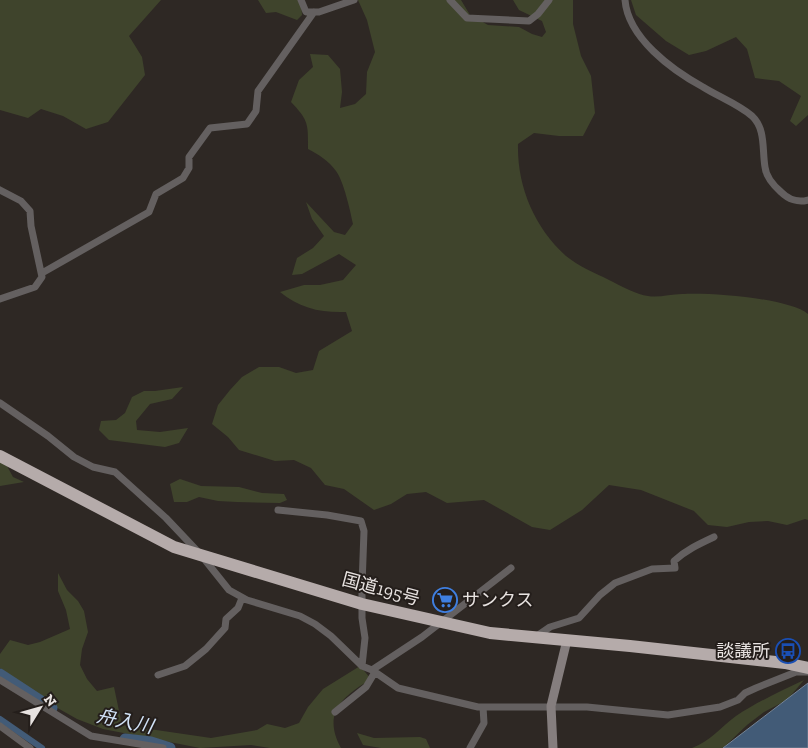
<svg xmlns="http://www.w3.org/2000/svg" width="808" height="748" font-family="'Zilla Slab','Noto Sans JP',serif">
	<rect width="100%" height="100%" fill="#2e2824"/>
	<path fill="#3f442c" d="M0,0H161L129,36L142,57L145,75L108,122L86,129L63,116L41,109L28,118L0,110Z
		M258,0H301L302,15L297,20L276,12L266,13Z
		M358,0H461L470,15L488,25L519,27L532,34L542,37L546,32L542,21L519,10L513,0H573V24L581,56L591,76L595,113L583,136H559L534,133L518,144C517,186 534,227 566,256C578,266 595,273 609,280C619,285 637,295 648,296C658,298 671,294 682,294C708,292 789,298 808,314V520L805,519L787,525L768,521L749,522L727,527L708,525L694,511L641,490L609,485L582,510L550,530L532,527L484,500L447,503L426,492L407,494L391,504L374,510L344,489L325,485L311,468L294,460L275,461L239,450L228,437L212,424L218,405L230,390L242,377L259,367H279L296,373L313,370L319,351L352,331L346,312C321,313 299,308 280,292L304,285H320L343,280L356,265L339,254L302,274L292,275L297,258L313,248L324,236L312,219L306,202L334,232L345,235L353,224C350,210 344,182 336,171C329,161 318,154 308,149C308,124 309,121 291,102L299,80L313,67L310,54L328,55L340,69L342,92L340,108L355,104L366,94L367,72L375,52L367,20Z
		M631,0H808V115L796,126L790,121L801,96L779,81L755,78L747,49L736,37L706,51L689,55L666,41L636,15Z
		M183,387L172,399L150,404L136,421L137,430L160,432L188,428L179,443L165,447L109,440L99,430L101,421L116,420L125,413L132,397L144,391H155Z
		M0,462L7,466L13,477L24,482L0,486Z
		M180,479L201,486L239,487L262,493L284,494L287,500L280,503L237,502L218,501L199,497L187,502H174L170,484Z
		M58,573L67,590L78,601L84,611L88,632L82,649L80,665L87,679L97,691L114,687L122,725L211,738L257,730L267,724L285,728L299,723L308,707L323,689L360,666L371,679C342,697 322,713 341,748H270L251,745L200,748L103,729L77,719L54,706L0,668V654L10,640L28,645L40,642L70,629L66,610L58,591Z
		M804,680L787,700L764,712L747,725L723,748H692C709,742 721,727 736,716C757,702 781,691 804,680Z
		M357,733L374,738L420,737L426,739L430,748H381L363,745Z"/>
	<path fill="#425b77" stroke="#748497" d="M808,683V748H723Z"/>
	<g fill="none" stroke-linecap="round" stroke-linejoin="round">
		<path stroke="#425b77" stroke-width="6" d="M0,719L42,748"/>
		<path stroke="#425b77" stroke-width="11" d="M0,674L52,708
			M125,739L151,742L170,748"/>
		<path stroke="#646060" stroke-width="7" d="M301,0L306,12H319L354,0
			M450,0L467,18L529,21L538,14L549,0
			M625,0C628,38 672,70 703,87C719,97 738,104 752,116C766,129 762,150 765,167C766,177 773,185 781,192C788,199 798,203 808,200
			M0,190L21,201L30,211L31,226L42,277L35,287L0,299
			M42,273L149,212L156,194L183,178L189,168V157L210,128L247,124L256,111L258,91L314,12
			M0,403L48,436L74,457L93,467L115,472L166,518L201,555L229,590L247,600L300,616L315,624L331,636L362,666L372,670L398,688L478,707H587L668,715L720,707L738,700L745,693L756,688L796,672H808
			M278,510L327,515L361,521L364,531L362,585V618L365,638L362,666
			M537,636L550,627L579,618L600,595L615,583L652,569L675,568L674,561C686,550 699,544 714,537
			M372,670L422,637L511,568
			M158,675L185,666L206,649L225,628L226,619L238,608L242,598
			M0,680L91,736L163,748
			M335,712L366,687L375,672
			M0,726L30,748
			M470,748L484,723L483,707"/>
		<path stroke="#857e7e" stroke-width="9" d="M553,748L551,706L567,640"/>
		<path stroke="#b5abaa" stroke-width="12" d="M0,456L174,547L362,604L490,633L630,646L785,663L808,668"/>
	</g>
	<defs>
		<symbol id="supermarket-ring" viewBox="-11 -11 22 22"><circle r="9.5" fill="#241e1b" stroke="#3f7fe0" stroke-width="1.5"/><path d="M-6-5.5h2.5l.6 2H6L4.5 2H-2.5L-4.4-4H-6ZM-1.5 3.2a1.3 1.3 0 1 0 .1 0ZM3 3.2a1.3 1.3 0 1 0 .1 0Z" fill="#3f7fe0"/></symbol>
		<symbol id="bus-ring" viewBox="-11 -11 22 22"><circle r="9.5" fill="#241e1b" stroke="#1a4fb4" stroke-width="1.5"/><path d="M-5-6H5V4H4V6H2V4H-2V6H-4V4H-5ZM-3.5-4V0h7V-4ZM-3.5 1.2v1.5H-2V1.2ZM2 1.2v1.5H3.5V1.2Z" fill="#1a4fb4"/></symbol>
	</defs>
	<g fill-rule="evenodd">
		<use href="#supermarket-ring" x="431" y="586" width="28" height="28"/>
		<use href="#bus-ring" x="774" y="637" width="28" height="28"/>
	</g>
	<g text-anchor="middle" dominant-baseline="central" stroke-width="4" stroke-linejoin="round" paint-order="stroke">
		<g font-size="18" fill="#e8e3e1" stroke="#241e1b">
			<text transform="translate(381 589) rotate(15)">国道195号</text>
		</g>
		<g font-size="18" fill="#e8e3e1" stroke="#241e1b" text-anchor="start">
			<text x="462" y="600">サンクス</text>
			<text x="770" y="651" text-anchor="end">談議所</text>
		</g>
		<g font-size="19" font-style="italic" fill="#d1e2f7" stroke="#241e1b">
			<text transform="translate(125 721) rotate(12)">舟入川</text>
		</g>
	</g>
	<g transform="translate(40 708) rotate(53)" stroke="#241e1b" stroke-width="4" paint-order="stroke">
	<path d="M0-4L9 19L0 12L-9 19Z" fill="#e8e3e1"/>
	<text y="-8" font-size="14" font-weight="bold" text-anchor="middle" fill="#e8e3e1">N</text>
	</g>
</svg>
